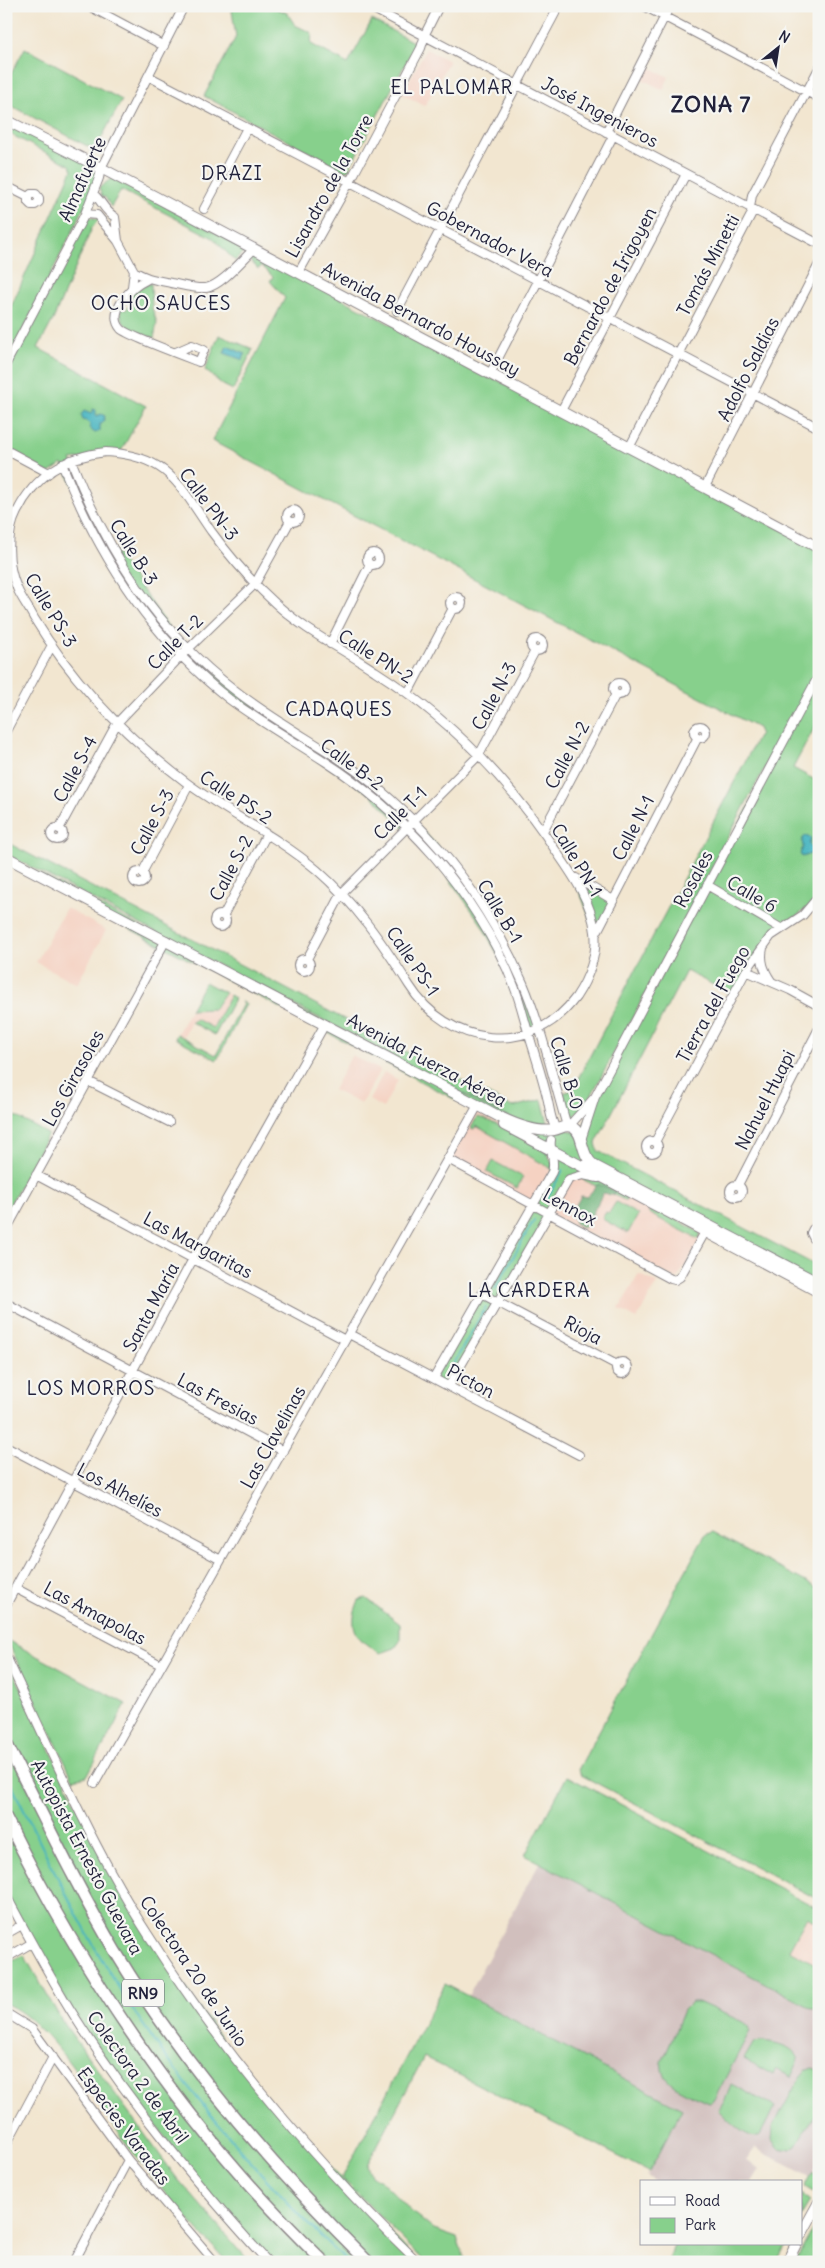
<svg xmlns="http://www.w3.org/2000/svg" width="825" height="2268" font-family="Delius,sans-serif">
	<rect width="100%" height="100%" fill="#f6f6f2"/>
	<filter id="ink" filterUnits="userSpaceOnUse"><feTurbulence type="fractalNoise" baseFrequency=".02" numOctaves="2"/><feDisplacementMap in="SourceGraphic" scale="10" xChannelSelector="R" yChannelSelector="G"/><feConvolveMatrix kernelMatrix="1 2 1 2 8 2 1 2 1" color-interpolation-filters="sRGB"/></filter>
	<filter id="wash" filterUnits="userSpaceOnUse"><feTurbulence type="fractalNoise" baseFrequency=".0096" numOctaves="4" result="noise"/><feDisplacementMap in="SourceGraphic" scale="20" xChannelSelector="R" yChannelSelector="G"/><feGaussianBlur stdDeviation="1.12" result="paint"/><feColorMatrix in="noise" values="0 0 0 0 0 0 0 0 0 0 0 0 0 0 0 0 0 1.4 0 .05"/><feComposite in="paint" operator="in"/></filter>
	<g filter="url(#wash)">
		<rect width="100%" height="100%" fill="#f2e6d0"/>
		<path fill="#f5d2c2" d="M426,49L449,61L425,106L402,94Z
			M649,67L669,77L663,90L642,79Z
			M66,908L106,930L77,984L36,962Z
			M225,993L235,998L215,1035L191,1022L183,1037L177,1034L190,1010H212L217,1007Z
			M352,1055L380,1070L361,1104L333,1090Z
			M384,1072L398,1080L383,1108L369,1100Z
			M475,1110L550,1148L554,1164L534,1205L448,1159Z
			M583,1175L705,1232L677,1279L549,1213L567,1182Z
			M639,1274L657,1283L637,1319L619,1309Z
			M807,1917L819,1923V1966L789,1950Z"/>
		<path fill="#d1bfbd" d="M539,1863L819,2012V2162L810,2177L755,2148L746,2161L760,2169L752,2182H656L647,2176L682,2110L468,1996Z"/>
		<path fill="#87d08c" stroke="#547964" d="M234,6H271L287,13L295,25L312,33L311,44L348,64L372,20L415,43V46L348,170L344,171L204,96L236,37L232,11Z
			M25,48L122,100L96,148H91L6,103V83Z
			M6,120L101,168L99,178L6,364V318L72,170L70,165L6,132Z
			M112,178L247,249L235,261L213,238L121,190L111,207L105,197H102L99,188Z
			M89,217L99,219L92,228L53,320L38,348L146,406L120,453L71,460L104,535L173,633L235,690L378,787L440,848L507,951L538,1029L529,1034L514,985L480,922L432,855L371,795L272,729L181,656L126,588L62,464L49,473L6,450V372Z
			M254,253L819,548V719L793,768L819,782V899L771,936L733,995L686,971L596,1143L598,1151L819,1267V1292L605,1179L572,1176L449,1386L434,1378L552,1172L553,1156L519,1133L6,864V857L525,1127H560L579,1134L783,740L780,739L590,1098L574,1116L571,1115L563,1093L572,1090L760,733L758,728L212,441L285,298L270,281L273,277L262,266L258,269L248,258Z
			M151,283L152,308L157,323L154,338C138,332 118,329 121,308L126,310L133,301L128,298L134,290Z
			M219,335L253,349L233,390L223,385L205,370Z
			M6,842L512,1107L542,1100L548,1123L542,1127L520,1123L6,854Z
			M574,877L613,900L596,934Z
			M205,982L225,993L214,1009L190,1010Z
			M230,995L235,998L215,1035L191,1022L196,1019L213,1028Z
			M241,1001L246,1004L217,1060L175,1038L177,1034L216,1055L243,1004Z
			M6,1111L48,1134L6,1212Z
			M477,1117C485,1117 541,1147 547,1154C551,1158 552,1163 552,1169L476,1126L474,1129L471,1128Z
			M493,1161L523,1177L517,1188L487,1172Z
			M578,1177L598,1180L627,1193L626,1201Z
			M616,1202L638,1215L628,1233L602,1219L606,1212L609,1213Z
			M654,1207L701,1233L698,1239L648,1213Z
			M712,1532L819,1589V1900L581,1775L578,1770L705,1535Z
			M366,1598L400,1624V1641L395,1648L381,1653C356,1641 347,1627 359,1600Z
			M7,1640L126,1704L87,1776L73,1779Z
			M6,1656L78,1808L148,1935L251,2081L418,2262H268L212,2200L75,2017L6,1895Z
			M567,1776L819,1909V1923L807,1917L789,1950L819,1966V1976L813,1986L819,1990V2012L525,1855Z
			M24,1955L62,2021L176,2177L250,2262H227C195,2227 161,2191 133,2153C103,2113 50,2021 6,2004V1964Z
			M445,1984L682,2109L649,2172L424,2057L367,2165L371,2175L387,2186L412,2212L434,2230L457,2238L466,2262H425L342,2178Z
			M692,2002H698L745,2023L749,2026L750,2031L716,2096L712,2102L709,2103C692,2094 658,2086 662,2062L684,2010Z
			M761,2041C774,2042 795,2046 799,2060L791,2077L776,2069L773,2075L744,2059L754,2042Z
			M812,2068L819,2070V2108L796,2146L790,2150L778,2148L772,2140L773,2127L800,2077L805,2071Z
			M731,2084L775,2107L759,2137C744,2138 729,2120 718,2110L725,2101Z
			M813,2172L819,2177V2186L813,2192L805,2187Z
			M801,2194L810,2201L801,2216Z
			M819,2218V2262H795Z
			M674,2244H762L766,2246L768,2244H787L777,2262H669Z"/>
		<path fill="#6db278" stroke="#486a5a" d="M598,1184L616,1192L611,1195L603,1193L587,1224L583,1228L575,1223L572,1212L581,1196L587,1197Z"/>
		<path fill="#45b4bf" stroke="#346b7d" d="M227,346L245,354L243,360L224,353Z
			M93,409L96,410V416L101,414L105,416L104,421L100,424V431L95,433L91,430L89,422L83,420L81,415L84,411L91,414Z
			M805,836L811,838L809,845L816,852L802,857L800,854L803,847L802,840Z"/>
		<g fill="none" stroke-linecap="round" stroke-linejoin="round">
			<path stroke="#45b4bf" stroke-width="2" d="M546,1200L563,1170
				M495,1289L534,1220
				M449,1372L486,1307
				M6,1774C35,1832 63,1891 94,1946C158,2060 253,2172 347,2262"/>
		</g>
	</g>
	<g filter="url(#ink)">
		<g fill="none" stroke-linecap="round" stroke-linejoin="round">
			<defs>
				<path id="minor" d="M89,6L164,46
					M368,6L819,244
					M644,6L819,98
					M148,76L819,428
					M606,132L670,6
					M6,186L28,197V202L31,205H35L39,202V198L36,194H31L28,197
					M93,194C102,200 103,210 115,217L118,241
					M204,209L247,128
					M85,214L97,215L118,241L134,271L132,287
					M134,271C146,279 157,280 171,283C182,285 194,289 206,288C222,285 242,260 254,249
					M299,272L354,174L421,48L426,32L439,6
					M148,279C136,285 130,290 122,301C117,309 113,320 121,329C129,336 186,357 199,362L204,350L192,345L176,352
					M397,311L559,6
					M6,364L85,214L99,178L101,168L184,6
					M490,374L613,136
					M561,411L686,174
					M629,448L752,213L750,208L752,195L819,68
					M6,450L49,473
					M106,452C169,456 179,485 211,531C230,557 251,581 275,603C305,631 341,648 375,671C449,718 510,781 558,854C574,877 592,903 595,932C598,954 588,979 576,997C531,1059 447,1046 409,985C382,942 355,903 317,870C277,836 229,814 187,783C127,738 73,682 34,618C29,608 21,598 17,588C7,565 6,533 17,512C35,475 67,456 106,452Z
					M71,460C107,551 157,631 236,691C267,715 300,734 333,755C372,780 408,813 439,848C472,885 503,937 523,983C542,1028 553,1079 567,1126
					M62,464C98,555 151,638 229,699C260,722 294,741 326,762C365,787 402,820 433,855C464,891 497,941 514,986C520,1001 524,1019 529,1035C535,1055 542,1076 547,1097C550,1108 550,1119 556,1129
					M705,487L819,264
					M287 516a6 6 0 1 1 12 0a6 6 0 1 1-12 0Z
					M367 559a6 6 0 1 1 12 0a6 6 0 1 1-12 0Z
					M450 603a6 6 0 1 1 12 0a6 6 0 1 1-12 0Z
					M531 645a6 6 0 1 1 12 0a6 6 0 1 1-12 0Z
					M330,644L370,564
					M613 689a6 6 0 1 1 12 0a6 6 0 1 1-12 0Z
					M408,693L453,608
					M694 732a6 6 0 1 1 12 0a6 6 0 1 1-12 0Z
					M6,731L52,645
					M51 834a6 6 0 1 1 12 0a6 6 0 1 1-12 0Z
					M59,829L117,723L181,656L255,584L290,521
					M543,831L616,694
					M133 878a6 6 0 1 1 12 0a6 6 0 1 1-12 0Z
					M142,873L189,785
					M576,878L613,900
					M707,885L782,929
					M214 921a6 6 0 1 1 12 0a6 6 0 1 1-12 0Z
					M223,916L267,834
					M596,934L698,737
					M763,948C760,961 764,970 771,981
					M307,959L342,893L479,755L535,651
					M298 965a6 6 0 1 1 12 0a6 6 0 1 1-12 0Z
					M746,971L790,990L819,1006
					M88,1081L169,1122
					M569,1126L595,1097L819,675
					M581,1140L595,1097
					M646 1147a6 6 0 1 1 12 0a6 6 0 1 1-12 0Z
					M655,1142L746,971L771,936L803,915L819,896
					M448,1159L671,1279L675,1280L680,1277L705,1232
					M36,1175L345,1340
					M738,1185L819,1028
					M730 1191a6 6 0 1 1 12 0a6 6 0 1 1-12 0Z
					M819,1228L813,1229L811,1233L814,1239H819
					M6,1230L166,940
					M482,1294L617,1365
					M6,1303L283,1451
					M349,1334L579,1455
					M616 1368a6 6 0 1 1 12 0a6 6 0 1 1-12 0Z
					M434,1378L552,1172C556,1161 549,1151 551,1140
					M449,1386L569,1179L583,1175L598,1178
					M6,1446L221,1560
					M15,1588L161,1665
					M6,1605L193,1259L325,1024
					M6,1656C51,1750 92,1848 149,1936C225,2056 316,2163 418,2262
					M95,1783L478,1105
					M6,1895C28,1936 50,1978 75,2017C131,2105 198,2185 268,2262
					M6,1934L22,1925
					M6,1958L32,1943
					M6,2013L32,2029L128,2160L215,2262
					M6,2145L53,2057
					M74,2262L128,2160"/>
				<path id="major" d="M6,120L101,168L819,548
					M6,857L502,1118C517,1125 537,1133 554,1130C561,1129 564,1124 572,1127C585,1133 579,1155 595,1166L819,1283
					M504,1125L819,1292
					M801,2235L819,2202
					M787,2262L796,2244"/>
				<path id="highway" d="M6,1743C42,1813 75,1884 115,1951C184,2066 273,2168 368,2262
					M6,1818C87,1982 192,2135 324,2262"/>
			</defs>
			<use href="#minor" stroke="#8a8486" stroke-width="10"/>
			<use href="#major" stroke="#8a8486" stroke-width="12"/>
			<use href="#highway" stroke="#8a8486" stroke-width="14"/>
			<use href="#minor" stroke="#fff" stroke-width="8"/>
			<use href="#major" stroke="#fff" stroke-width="10"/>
			<use href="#highway" stroke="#fff" stroke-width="11"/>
		</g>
	</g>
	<g text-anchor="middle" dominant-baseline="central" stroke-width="4.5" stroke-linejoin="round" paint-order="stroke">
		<rect fill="#f6f6f2" stroke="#626272" stroke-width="1" x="122" y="1979.5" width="42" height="27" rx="4"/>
		<g font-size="16" font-weight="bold" fill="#22223b">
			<text x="143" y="1993">RN9</text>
		</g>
		<g font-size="18" fill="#22223b" stroke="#f6f6f2">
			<text transform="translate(600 112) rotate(28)">José Ingenieros</text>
			<text transform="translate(82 179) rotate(-66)">Almafuerte</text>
			<text transform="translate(329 186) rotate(-61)">Lisandro de la Torre</text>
			<text transform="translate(490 239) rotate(28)">Gobernador Vera</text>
			<text transform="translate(708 265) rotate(-62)">Tomás Minetti</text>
			<text transform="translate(610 286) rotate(-62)">Bernardo de Irigoyen</text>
			<text transform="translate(421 319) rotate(28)">Avenida Bernardo Houssay</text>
			<text transform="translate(748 369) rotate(-63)">Adolfo Saldias</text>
			<text transform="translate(209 504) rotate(53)">Calle PN-3</text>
			<text transform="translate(134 552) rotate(58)">Calle B-3</text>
			<text transform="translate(51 610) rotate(59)">Calle PS-3</text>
			<text transform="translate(175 642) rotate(-45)">Calle T-2</text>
			<text transform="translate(376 656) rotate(32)">Calle PN-2</text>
			<text transform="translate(494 696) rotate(-62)">Calle N-3</text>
			<text transform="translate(567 755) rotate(-62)">Calle N-2</text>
			<text transform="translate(352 764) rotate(36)">Calle B-2</text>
			<text transform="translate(75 769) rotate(-62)">Calle S-4</text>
			<text transform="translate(236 797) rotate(33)">Calle PS-2</text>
			<text transform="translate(400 813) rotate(-45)">Calle T-1</text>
			<text transform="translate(152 822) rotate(-62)">Calle S-3</text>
			<text transform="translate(633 828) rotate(-63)">Calle N-1</text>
			<text transform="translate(577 860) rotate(59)">Calle PN-1</text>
			<text transform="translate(231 868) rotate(-62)">Calle S-2</text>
			<text transform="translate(693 879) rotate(-62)">Rosales</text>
			<text transform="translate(752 894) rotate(30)">Calle 6</text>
			<text transform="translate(500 911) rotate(59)">Calle B-1</text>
			<text transform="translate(413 961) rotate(56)">Calle PS-1</text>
			<text transform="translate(713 1004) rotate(-61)">Tierra del Fuego</text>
			<text transform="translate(427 1060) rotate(28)">Avenida Fuerza Aérea</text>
			<text transform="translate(567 1073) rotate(73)">Calle B-0</text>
			<text transform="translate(73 1078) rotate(-61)">Los Girasoles</text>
			<text transform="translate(765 1100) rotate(-63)">Nahuel Huapi</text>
			<text transform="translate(570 1207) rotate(28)">Lennox</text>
			<text transform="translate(198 1245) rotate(28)">Las Margaritas</text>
			<text transform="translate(151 1307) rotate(-62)">Santa María</text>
			<text transform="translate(583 1330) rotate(28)">Rioja</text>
			<text transform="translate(471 1381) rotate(28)">Picton</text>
			<text transform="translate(218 1399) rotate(28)">Las Fresias</text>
			<text transform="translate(273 1437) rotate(-61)">Las Clavelinas</text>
			<text transform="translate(120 1490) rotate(28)">Los Alhelíes</text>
			<text transform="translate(95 1613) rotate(28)">Las Amapolas</text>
			<text transform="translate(87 1857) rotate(62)">Autopista Ernesto Guevara</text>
			<text transform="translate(194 1971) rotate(56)">Colectora 20 de Junio</text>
			<text transform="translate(138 2077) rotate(54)">Colectora 2 de Abril</text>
			<text transform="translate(124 2126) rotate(53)">Especies Varadas</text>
		</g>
		<g font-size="19" letter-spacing="1" fill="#22223b" stroke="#f6f6f2">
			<text x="452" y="87">EL PALOMAR</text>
			<text x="232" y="173">DRAZI</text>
			<text x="161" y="303">OCHO SAUCES</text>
			<text x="339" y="709">CADAQUES</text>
			<text x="529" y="1290">LA CARDERA</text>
			<text x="91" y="1388">LOS MORROS</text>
		</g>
		<g font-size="22" font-weight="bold" letter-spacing="1" fill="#22223b" stroke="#f6f6f2">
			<text x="711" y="104">ZONA 7</text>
		</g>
	</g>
	<rect width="825" height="2268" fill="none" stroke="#f6f6f2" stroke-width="25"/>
	<rect x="640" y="2180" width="162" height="65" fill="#f6f6f2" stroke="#a1a1a9"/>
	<rect x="650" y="2197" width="25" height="8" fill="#ffffff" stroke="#a1a1a9"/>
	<text x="685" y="2206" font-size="15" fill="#22223b">Road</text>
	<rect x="650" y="2218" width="25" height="15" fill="#87d08c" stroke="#a1a1a9"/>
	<text x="685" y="2230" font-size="15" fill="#22223b">Park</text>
	<g transform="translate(778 48) rotate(30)" stroke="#f6f6f2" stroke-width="4" paint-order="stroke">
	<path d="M0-4L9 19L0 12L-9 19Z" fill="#22223b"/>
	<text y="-8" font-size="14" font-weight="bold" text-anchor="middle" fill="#22223b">N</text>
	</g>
</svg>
